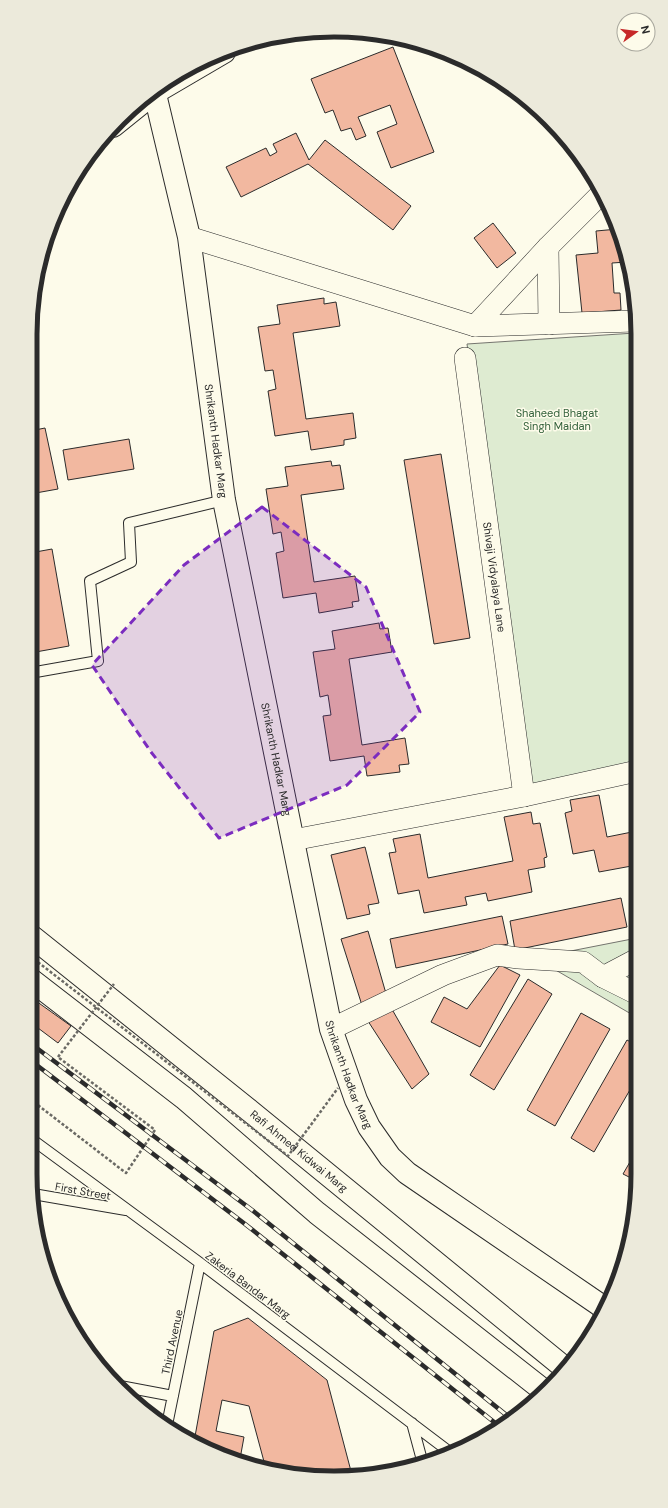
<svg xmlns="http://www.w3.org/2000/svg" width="668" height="1508" font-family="'DM Sans',sans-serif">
	<rect width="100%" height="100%" fill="#fdfbea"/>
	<path fill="#deebd1" stroke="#74746e" d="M635,333L637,770L527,792L467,344Z
		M637,938L638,1018L535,958Z"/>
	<path fill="#f2b8a0" stroke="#2b2b2b" d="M393,47L434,152L391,168L377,132L397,124L390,105L358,117L366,136L356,140L351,128L341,131L333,110L325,113L311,79Z
		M296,133L309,160L325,140L411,206L393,230L308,164L241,197L226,167L266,148L270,156L277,152L273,144Z
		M493,223L516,253L497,268L474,238Z
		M618,229L627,262L612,263L614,293H620L621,310L582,313L576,255L598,253L596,231Z
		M324,298V304L336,302L340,326L293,333L306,419L353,413L356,438L344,440V445L311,450L308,431L275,436L268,391L276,389L273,370L265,371L258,327L280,324L277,305Z
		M45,428L58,489L30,494V431Z
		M129,439L134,469L68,480L63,450Z
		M441,454L470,638L434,644L404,460Z
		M331,461L332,466L340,465L344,489L301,495L314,582L355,576L359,601L352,602L353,607L319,613L316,593L283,598L276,553L284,551L281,532L273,534L266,489L288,486L285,467Z
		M52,549L69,646L30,653V553Z
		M379,623L380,629L388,628L392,652L349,659L362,745L405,738L409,764L399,765L400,772L367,776L364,756L330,761L323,716L331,715L328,695L320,697L313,652L335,649L332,631Z
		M599,795L607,837L637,831V865L599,872L594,850L573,854L565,813L572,811L570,800Z
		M531,812L533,824L540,823L547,857L544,858L545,867L528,870L532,892L488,901L486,893L465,897L467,905L424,913L419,890L398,894L389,853L396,852L393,839L420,834L428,878L513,861L504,817Z
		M365,847L379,903L368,905L370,914L347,919L331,855Z
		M621,898L627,927L515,950L510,921Z
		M502,916L508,944L396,968L390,939Z
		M368,931L389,1004L429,1074L412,1089L366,1018L341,939Z
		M500,965L520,975L480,1047L431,1022L444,997L467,1009Z
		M528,979L552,994L494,1090L470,1075Z
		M36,1001L71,1026L58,1043L30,1022V1009Z
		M581,1013L610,1029L555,1126L527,1110Z
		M627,1040L638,1046V1076L594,1152L571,1138Z
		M638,1148V1174L637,1181L623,1174Z
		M248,1318L327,1380L352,1475L275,1472L266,1469L249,1406L222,1400L216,1431L244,1437L240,1459L194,1442L214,1331Z"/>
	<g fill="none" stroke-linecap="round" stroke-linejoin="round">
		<defs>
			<path id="service" d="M30,673L98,661L90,581L131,562L129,523L224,500
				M30,1138L200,1263L451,1453
				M33,1194L126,1210
				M120,1386L173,1396
				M412,1423L423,1464
				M167,1425L200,1263"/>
			<g id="minor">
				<path d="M189,237L475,326L635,321"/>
				<path d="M548,247L549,324"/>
				<path d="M475,326L548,247L601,194"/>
				<path id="s1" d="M465,358L524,796"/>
				<path d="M293,840L524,796L637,771"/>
				<path d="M603,977L637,959"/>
				<path d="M331,1029L443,975L497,955L518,958L583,962L603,977L637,994"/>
			</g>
			<path id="tertiary" d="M154,93L224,52"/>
			<g id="secondary">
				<path id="s2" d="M154,90L189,237L224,500L331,1029L356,1100L369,1127L390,1157L407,1173L600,1305L604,1310"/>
				<path d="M113,126L154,93"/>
			</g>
			<g id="primary">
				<path id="s3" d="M30,935L250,1111L566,1369"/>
				<path d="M30,979L184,1098L317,1213L543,1390"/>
			</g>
		</defs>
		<use href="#service" stroke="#2b2b2b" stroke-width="12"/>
		<use href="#minor" stroke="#2b2b2b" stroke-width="22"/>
		<use href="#tertiary" stroke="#2b2b2b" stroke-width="24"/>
		<use href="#secondary" stroke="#2b2b2b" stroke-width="24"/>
		<use href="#primary" stroke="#2b2b2b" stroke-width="24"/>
		<path stroke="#6a6964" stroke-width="2.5" stroke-dasharray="3 2" stroke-linecap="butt" d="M30,1099L126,1173L155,1130L58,1057"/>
		<use href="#service" stroke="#fdfbea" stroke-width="10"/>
		<use href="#minor" stroke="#fdfbea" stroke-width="21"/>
		<use href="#tertiary" stroke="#fdfbea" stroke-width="22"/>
		<use href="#secondary" stroke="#fdfbea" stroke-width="22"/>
		<use href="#primary" stroke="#fdfbea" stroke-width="22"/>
		<defs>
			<path id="rail" d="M30,1043L252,1210L510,1418
				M30,1060L245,1224L499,1426"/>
		</defs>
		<use href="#rail" stroke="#2b2b2b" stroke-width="4.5"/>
		<use href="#rail" stroke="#fdfbea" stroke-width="3" stroke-dasharray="9" stroke-linecap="butt"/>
		<path stroke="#6a6964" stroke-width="2.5" stroke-dasharray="3 2" stroke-linecap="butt" d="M30,956L288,1156L338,1088
			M58,1057L114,984"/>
	</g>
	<path fill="#7b2cbf" fill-opacity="0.2" stroke="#7b2cbf" stroke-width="3" stroke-dasharray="8 5" stroke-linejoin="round" d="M262,507L366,587L420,712L347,785L219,838L151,752L92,665L184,565Z"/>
	<g text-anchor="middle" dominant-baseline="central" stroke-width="3" stroke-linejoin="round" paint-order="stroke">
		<g font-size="11" fill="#34623c" stroke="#fdfbea">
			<text x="557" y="413">Shaheed Bhagat<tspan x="557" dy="13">Singh Maidan</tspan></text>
		</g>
		<g font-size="11" fill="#2b2b2b" stroke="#fdfbea">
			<text stroke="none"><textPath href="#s2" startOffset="357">Shrikanth Hadkar Marg</textPath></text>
			<text stroke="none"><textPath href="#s1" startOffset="221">Shivaji Vidyalaya Lane</textPath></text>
			<text stroke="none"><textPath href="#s2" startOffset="681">Shrikanth Hadkar Marg</textPath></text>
			<text stroke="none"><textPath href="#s2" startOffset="1005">Shrikanth Hadkar Marg</textPath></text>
			<text stroke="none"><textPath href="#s3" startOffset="345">Rafi Ahmed Kidwai Marg</textPath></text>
			<text transform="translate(83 1191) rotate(10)">First Street</text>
			<text transform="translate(248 1285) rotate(37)">Zakeria Bandar Marg</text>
			<text transform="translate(172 1342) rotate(-78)">Third Avenue</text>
		</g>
	</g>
	<path d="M0 0H668V1508H0ZM334 37H334A297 297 0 0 1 631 334V1174A297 297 0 0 1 334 1471H334A297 297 0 0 1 37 1174V334A297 297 0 0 1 334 37Z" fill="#eceadb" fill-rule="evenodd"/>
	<path fill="none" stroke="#2b2b2b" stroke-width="5" d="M334 37H334A297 297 0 0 1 631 334V1174A297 297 0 0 1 334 1471H334A297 297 0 0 1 37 1174V334A297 297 0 0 1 334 37Z"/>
	<g transform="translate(636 32) rotate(76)"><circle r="19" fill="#fdfbea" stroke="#a9a89e"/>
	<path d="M0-3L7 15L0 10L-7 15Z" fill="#c62828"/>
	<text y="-6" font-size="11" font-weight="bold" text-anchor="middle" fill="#2b2b2b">N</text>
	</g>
</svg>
